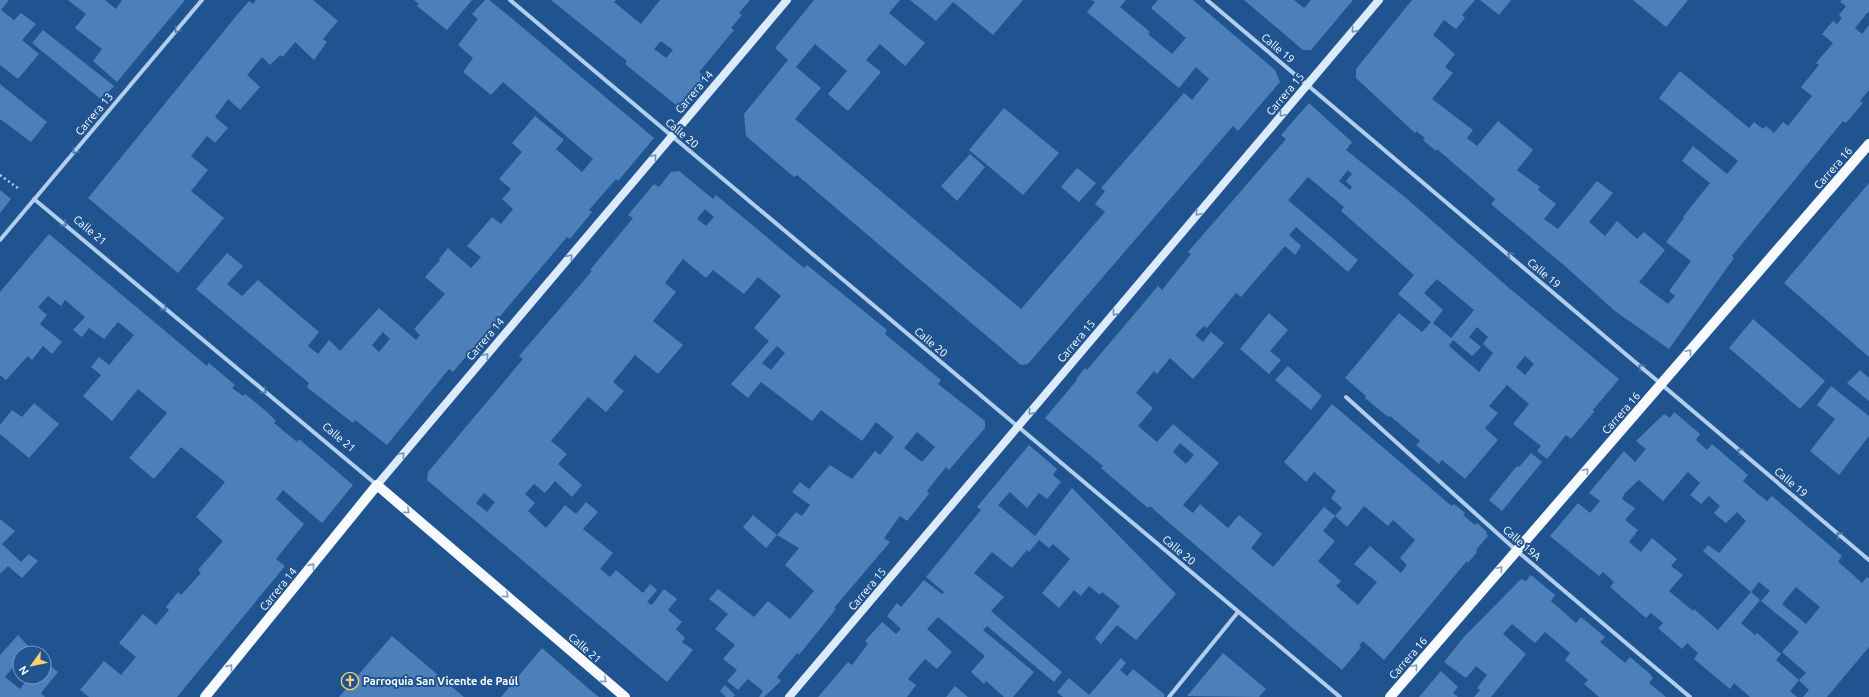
<svg xmlns="http://www.w3.org/2000/svg" width="1869" height="697" font-family="Ubuntu,sans-serif">
	<rect width="100%" height="100%" fill="#205491"/>
	<path fill="#4d80b9" fill-rule="evenodd" d="M0,0H9L1,10L14,20L21,13L36,24L22,40L39,54L18,79L0,65Z
		M68,0H105L116,9L122,0H185L117,82L93,61L102,49L75,28L86,14Z
		M256,0H313L338,21L323,39L327,42L314,60L295,42L283,57L280,55L270,65L262,57L247,75L260,87L240,110L228,99L215,117L228,128L215,143L207,136L191,156L208,170L191,191L224,218L178,273L88,198L237,15L249,1L253,4Z
		M414,0H472L447,30L417,6L419,4Z
		M485,0H489L509,16L654,138L618,181L616,179L602,195L589,210L592,212L570,239L567,237L453,372L449,369L387,445L355,420L353,423L308,388L307,386L309,383L196,289L227,253L243,266L227,284L242,296L258,280L319,332L308,346L318,354L329,340L340,351L379,308L416,340L420,335L414,329L445,294L425,277L440,260L439,259L448,248L471,268L481,257L467,246L492,217L501,224L513,209L502,199L511,189L499,179L522,152L512,143L535,116L564,140L556,149L582,172L593,159L503,82L491,95L463,72L473,58L458,45L478,19L472,14ZM383,332L390,339L379,352L372,345Z
		M551,0H616L614,2L641,24L660,0H750L739,13L742,15L731,28L734,30L699,72L706,78L681,109L625,64L627,61ZM661,41L673,50L666,58L654,49Z
		M814,0H900L889,13L925,43L905,66L880,44L866,60L881,72L848,111L828,94L847,71L815,44L796,67L821,88L795,119L1021,309L1105,212L1095,204L1105,191L1101,188L1184,93L1192,100L1209,79L1196,67L1179,88L1087,12L1095,2L1092,0H1126L1120,7L1150,32L1148,34L1172,54L1186,38L1151,8L1158,0H1193L1275,70L1280,82L1238,131L1233,126L1028,364L1021,365L797,175L794,177L746,136L744,114L788,60L775,48Z
		M910,0H1023L993,35L953,2L936,21Z
		M1244,0H1294L1304,8L1311,0H1353L1311,50H1303Z
		M1412,0H1475L1462,15L1465,18L1456,29L1444,20L1433,35L1455,54L1445,67L1453,73L1432,99L1473,130L1467,138L1477,146L1498,121L1533,150L1517,170L1540,187L1538,190L1556,204L1544,219L1558,229L1597,181L1613,193L1589,222L1605,236L1617,221L1637,239L1644,232L1665,250L1639,282L1668,304L1675,296L1669,291L1691,261L1666,242L1684,218L1683,217L1710,183L1682,161L1693,146L1727,174L1738,161L1659,98L1680,71L1749,128L1754,122L1763,129L1766,126L1774,133L1783,122L1788,126L1812,96L1801,87L1819,65L1816,63L1833,43L1822,34L1833,21L1837,24L1842,18L1839,15L1846,6L1840,2L1842,0H1869V13L1868,12L1855,28L1862,34L1869,25V90L1860,101L1863,103L1846,123L1843,121L1732,256L1734,258L1669,349L1615,311L1566,267L1491,204L1495,199L1437,149L1436,151L1423,140L1425,138L1416,131L1415,133L1356,78V69Z
		M1480,0H1511L1499,15Z
		M1633,0H1688L1666,27Z
		M43,30L114,86L102,100L32,43Z
		M0,84L47,122L31,142L0,119Z
		M1309,103L1352,142L1346,150L1406,198L1509,288L1619,379L1593,410L1594,412L1571,439L1566,435L1547,459L1537,451L1541,446L1513,424L1529,404L1507,385L1489,406L1498,413L1485,428L1498,440L1465,479L1442,460L1439,464L1416,445L1420,441L1390,416L1388,417L1365,398L1366,396L1345,378L1399,313L1422,332L1431,322L1398,294L1414,275L1341,211L1344,207L1308,177L1288,200L1358,260L1348,272L1296,227L1289,235L1301,246L1295,255L1285,246L1241,297L1236,293L1207,328L1204,326L1195,335L1203,342L1211,332L1224,343L1193,379L1170,358L1157,374L1154,371L1136,393L1153,408L1138,426L1157,442L1173,424L1219,463L1183,505L1193,513L1200,504L1228,528L1239,515L1262,534L1251,548L1273,567L1324,507L1335,516L1342,508L1331,498L1336,491L1314,472L1306,482L1284,462L1332,404L1447,502L1452,506L1454,504L1465,513L1463,515L1475,525L1477,523L1487,532L1486,534L1488,536L1476,550L1477,552L1468,563L1467,561L1384,660L1363,641L1359,645L1361,647L1342,670L1160,515L1150,506L1148,508L1121,485L1101,468L1103,466L1045,418L1077,380L1076,379L1085,368L1087,370L1158,286L1162,290L1191,254L1188,252L1286,139L1281,135ZM1348,170L1352,174L1346,181L1352,187L1350,190L1339,181ZM1437,279L1474,310L1451,338L1433,323L1443,310L1424,293ZM1477,327L1488,337L1483,344L1493,353L1479,372L1449,346L1453,340L1472,356L1481,347L1469,337ZM1525,356L1534,364L1525,375L1516,367ZM1180,443L1194,455L1186,464L1173,452ZM1364,506L1388,526L1393,520L1415,540L1400,558L1407,565L1401,573L1370,546L1354,564L1377,582L1358,605L1336,586L1341,581L1318,561L1335,541L1323,531L1335,516L1347,527Z
		M1004,108L1059,153L1023,195L969,150Z
		M970,154L985,167L957,201L941,186Z
		M1077,168L1096,183L1079,202L1061,187Z
		M679,171L713,199L716,195L804,268L807,265L887,330L885,334L941,380L938,384L985,421V428L949,470L946,467L927,491L929,494L907,521L900,516L884,538L890,542L834,608L836,609L799,655L797,653L777,677L781,681L764,697H759L763,691L748,679L738,690L727,681L737,670L723,659L735,645L715,629L728,614L709,599L718,589L754,617L768,601L790,619L814,591L785,565L799,548L777,535L766,548L743,527L753,515L777,535L796,512L802,516L810,505L792,492L800,482L809,489L830,465L852,479L875,451L880,455L894,437L876,422L862,441L821,410L812,421L761,382L748,398L731,384L769,341L754,328L781,296L758,277L744,294L713,270L706,278L683,259L665,283L676,292L653,321L683,345L658,374L635,355L613,382L624,391L606,412L588,397L551,441L567,454L558,464L582,485L572,497L555,481L545,493L534,484L525,494L535,503L528,511L546,528L565,505L576,514L586,502L598,512L583,529L613,553L600,569L610,577L616,570L643,593L650,584L657,590L647,602L652,605L664,589L677,599L668,610L682,622L676,629L685,638L682,642L693,650L667,682L427,480L428,472L523,359L519,356L592,271L590,270L633,218L628,215L654,184L659,187L671,172ZM705,209L714,217L706,226L697,219ZM777,346L785,353L771,370L762,363ZM917,432L935,447L922,462L904,448ZM484,493L495,502L487,512L476,503Z
		M1869,183V357L1784,283Z
		M0,190L11,199L0,213Z
		M49,234L207,366L209,363L235,385L232,388L243,396L245,394L267,412L276,421L274,423L297,442L299,439L353,485L322,523L283,490L276,499L304,524L276,559L285,566L177,697H89L80,690L104,661L121,675L136,657L119,643L143,614L156,625L169,610L166,607L178,592L181,595L201,573L198,570L223,541L196,517L225,482L181,447L154,479L129,458L167,413L138,389L112,421L83,396L101,375L91,367L99,357L109,365L134,335L118,322L104,339L89,328L82,337L73,330L85,317L65,300L61,306L48,296L38,307L47,315L40,324L62,342L52,354L43,346L32,360L28,356L6,380L0,375V292Z
		M1269,313L1288,330L1270,351L1281,360L1269,374L1240,349Z
		M1753,319L1825,381L1800,409L1729,348Z
		M1288,366L1322,396L1311,410L1275,380Z
		M1860,370L1869,378V401L1847,383Z
		M1831,386L1869,416V436L1839,475L1810,451L1835,419L1817,405Z
		M34,403L59,424L29,458L0,434V425L12,410L22,417Z
		M1674,412L1700,434L1696,440L1707,450L1712,444L1748,475L1743,481L1758,494L1767,501L1772,496L1842,556L1838,562L1850,572L1862,583L1867,577L1869,579V647L1827,697H1803L1809,690L1799,680L1806,673L1782,652L1799,632L1761,601L1770,591L1759,582L1751,592L1703,551L1708,545L1719,553L1746,521L1737,512L1726,523L1714,513L1720,506L1709,496L1701,504L1690,495L1700,483L1688,472L1663,501L1639,480L1625,493L1622,499L1635,508L1625,520L1638,530L1629,542L1641,552L1652,538L1677,559L1671,566L1683,575L1669,591L1693,611L1694,609L1718,630L1751,592L1760,600L1741,623L1755,635L1757,633L1781,654L1776,660L1799,680L1790,691L1797,697H1750L1734,683L1730,689L1694,659L1698,653L1687,643L1682,649L1658,628L1663,623L1651,613L1646,618L1610,587L1614,582L1603,572L1599,576L1550,536L1578,503L1590,513L1600,501L1589,493L1624,451L1635,462L1646,449L1636,441L1664,414L1670,418ZM1796,587L1820,607L1806,624L1782,604Z
		M1029,445L1057,469L1053,475L1061,482L1047,499L1039,493L1027,508L1010,492L998,505L1035,536L1072,488L1176,594L1136,640L1117,625L1101,644L1095,638L1120,606L1102,592L1100,595L1089,586L1081,596L1074,590L1059,608L1042,593L1070,559L1053,544L1049,548L1039,540L1029,552L1027,550L1012,568L992,552L974,573L1004,597L991,611L1062,672L1054,682L987,626L983,630L1034,672L1013,697H1004L986,681L984,684L971,672L985,656L938,617L927,629L952,652L937,669L925,659L908,679L916,685L907,697H818L848,662L852,665L868,644L865,641L882,622L896,634L901,629L887,616L897,603L901,607L924,580L942,594L944,592L926,577L981,510L977,507Z
		M1531,453L1542,462L1502,511L1489,500L1517,466L1519,467Z
		M0,519L15,531L2,544L21,562L29,554L38,561L22,578L8,566L0,574Z
		M1531,575L1555,595L1551,601L1576,623L1581,617L1605,637L1600,642L1612,652L1625,663L1630,657L1650,674L1653,678L1649,683L1666,697H1599L1584,684L1588,680L1565,660L1570,653L1545,632L1535,643L1512,624L1503,634L1526,654L1491,697H1474L1480,690L1477,688L1487,675L1476,666L1466,678L1444,662L1464,637L1521,579L1526,581Z
		M18,635L29,647L24,653H20V658L5,677L20,689L29,677H44V660L58,672L41,693L45,697H0V655Z
		M392,636L464,697H339Z
		M542,648L589,689L599,697H501Z
		M1223,653L1266,689L1259,697L1187,696Z
		M1121,658L1126,663L1120,670L1127,676L1133,669L1165,695L1164,697H1063L1057,692L1069,678L1089,695Z
		M1441,671L1458,687L1453,693L1458,697H1419Z
		M725,685L735,695L733,697H726L720,691Z
		M955,686L968,697H946Z"/>
	<g fill="none" stroke-linecap="round" stroke-linejoin="round">
		<path stroke="#b1ceed" stroke-width="2.5" stroke-dasharray="2 3" stroke-linecap="butt" d="M0,175L19,189"/>
		<path stroke="#b1ceed" stroke-width="4" d="M510,0L1340,697
			M1207,0L1869,560
			M34,199L377,485
			M0,240L202,0
			M1346,397L1517,551L1690,697
			M1169,697L1238,612"/>
		<path stroke="#ddeafa" stroke-width="8" d="M377,485L787,0
			M789,697L1379,0"/>
		<path stroke="#f7faff" stroke-width="10" d="M205,697L377,485L625,697
			M1390,697L1869,144"/>
	</g>
	<defs><path id="oneway-chevron" d="M-2-3.5L2.5 0L-2 3.5" fill="none" stroke-width="1.6" stroke-linecap="round" stroke-linejoin="round"/></defs>
	<g stroke="#4c79ad">
		<use href="#oneway-chevron" transform="translate(177 30) rotate(130)"/>
		<use href="#oneway-chevron" transform="translate(75 151) rotate(130)"/>
		<use href="#oneway-chevron" transform="translate(64 224) rotate(40)"/>
		<use href="#oneway-chevron" transform="translate(1510 255) rotate(-140)"/>
		<use href="#oneway-chevron" transform="translate(164 308) rotate(40)"/>
		<use href="#oneway-chevron" transform="translate(1641 367) rotate(-140)"/>
		<use href="#oneway-chevron" transform="translate(264 391) rotate(40)"/>
		<use href="#oneway-chevron" transform="translate(1740 451) rotate(-140)"/>
		<use href="#oneway-chevron" transform="translate(1839 535) rotate(-140)"/>
	</g>
	<g stroke="#6c90bb">
		<use href="#oneway-chevron" transform="translate(1354 30) rotate(130)"/>
		<use href="#oneway-chevron" transform="translate(1282 114) rotate(130)"/>
		<use href="#oneway-chevron" transform="translate(654 157) rotate(-50)"/>
		<use href="#oneway-chevron" transform="translate(1198 213) rotate(130)"/>
		<use href="#oneway-chevron" transform="translate(570 257) rotate(-50)"/>
		<use href="#oneway-chevron" transform="translate(1115 313) rotate(130)"/>
		<use href="#oneway-chevron" transform="translate(486 356) rotate(-50)"/>
		<use href="#oneway-chevron" transform="translate(1031 412) rotate(130)"/>
		<use href="#oneway-chevron" transform="translate(402 455) rotate(-50)"/>
	</g>
	<g stroke="#819fc2">
		<use href="#oneway-chevron" transform="translate(1689 352) rotate(-49)"/>
		<use href="#oneway-chevron" transform="translate(1586 471) rotate(-49)"/>
		<use href="#oneway-chevron" transform="translate(407 511) rotate(41)"/>
		<use href="#oneway-chevron" transform="translate(312 566) rotate(-51)"/>
		<use href="#oneway-chevron" transform="translate(1500 569) rotate(-49)"/>
		<use href="#oneway-chevron" transform="translate(506 595) rotate(41)"/>
		<use href="#oneway-chevron" transform="translate(230 667) rotate(-51)"/>
		<use href="#oneway-chevron" transform="translate(1415 667) rotate(-49)"/>
		<use href="#oneway-chevron" transform="translate(604 680) rotate(41)"/>
	</g>
	<defs>
		<symbol id="church-ring" viewBox="-11 -11 22 22"><circle r="9.5" fill="#205491" stroke="#facf72" stroke-width="1.5"/><path d="M-1.2-6h2.4v3.5h3.3v2.4h-3.3V6h-2.4V-.1h-3.3v-2.4h3.3Z" fill="#facf72"/></symbol>
	</defs>
	<g fill-rule="evenodd">
		<use href="#church-ring" x="340" y="671" width="20" height="20"/>
	</g>
	<g text-anchor="middle" dominant-baseline="central" stroke-width="4" stroke-linejoin="round" paint-order="stroke">
		<g font-size="11" fill="#fff" stroke="#205491">
			<text transform="translate(1278 48) rotate(40)">Calle 19</text>
			<text transform="translate(694 92) rotate(-50)">Carrera 14</text>
			<text transform="translate(1285 94) rotate(-50)">Carrera 15</text>
			<text transform="translate(94 114) rotate(-50)">Carrera 13</text>
			<text transform="translate(682 133) rotate(40)">Calle 20</text>
			<text transform="translate(1833 168) rotate(-49)">Carrera 16</text>
			<text transform="translate(90 230) rotate(40)">Calle 21</text>
			<text transform="translate(1544 273) rotate(40)">Calle 19</text>
			<text transform="translate(485 339) rotate(-50)">Carrera 14</text>
			<text transform="translate(1076 341) rotate(-50)">Carrera 15</text>
			<text transform="translate(931 342) rotate(40)">Calle 20</text>
			<text transform="translate(1621 413) rotate(-49)">Carrera 16</text>
			<text transform="translate(339 437) rotate(40)">Calle 21</text>
			<text transform="translate(1791 482) rotate(40)">Calle 19</text>
			<text transform="translate(1522 543) rotate(41)">Calle 19A</text>
			<text transform="translate(1179 550) rotate(40)">Calle 20</text>
			<text transform="translate(278 589) rotate(-51)">Carrera 14</text>
			<text transform="translate(867 589) rotate(-50)">Carrera 15</text>
			<text transform="translate(585 648) rotate(41)">Calle 21</text>
			<text transform="translate(1408 658) rotate(-49)">Carrera 16</text>
		</g>
		<g font-size="11" font-weight="bold" fill="#fff" stroke="#205491" text-anchor="start">
			<text x="363" y="681">Parroquia San Vicente de Paúl</text>
		</g>
	</g>
	<g transform="translate(32 665) rotate(237)"><circle r="19" fill="#205491" stroke="#7998bd"/>
	<path d="M0-3L7 15L0 10L-7 15Z" fill="#facf72"/>
	<text y="-6" font-size="11" font-weight="bold" text-anchor="middle" fill="#ffffff">N</text>
	</g>
</svg>
